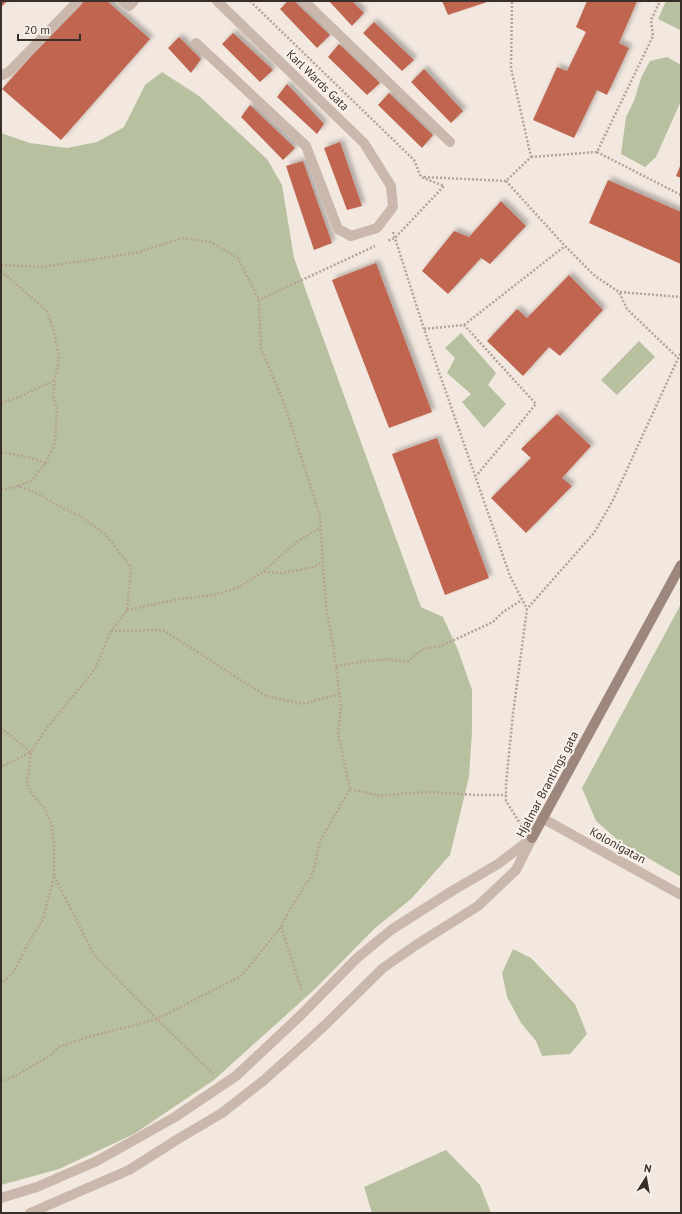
<svg xmlns="http://www.w3.org/2000/svg" width="682" height="1214" font-family="'PT Sans',sans-serif">
	<defs>
		<filter id="shadow"><feDropShadow dx="3.5" dy="-3.5" stdDeviation="2" flood-color="#0004"/></filter>
	</defs>
	<rect width="100%" height="100%" fill="#f2e8e0"/>
	<path fill="#b7c1a0" d="M666,1H681V27L680,30L658,19Z
		M667,57L681,65V101L656,157L645,167L621,154L626,117L634,101L641,78L650,61Z
		M162,72L199,96L267,159L282,185L294,258L421,607L443,617L458,650L472,690V731L469,777L450,855L411,899L374,929L316,988L214,1080L134,1134L59,1169L1,1185V133L30,143L67,148L97,142L124,127L145,85Z
		M461,333L496,373L488,385L506,404L484,428L462,402L471,394L447,373L455,358L445,348Z
		M639,341L655,357L617,395L601,380Z
		M681,604V877L620,842L596,821L582,788Z
		M513,949L531,958L575,1004L587,1034L570,1054L542,1056L536,1041L521,1023L507,997L502,973Z
		M446,1150L480,1185L491,1213H372L364,1187Z"/>
	<path fill="#c06550" filter="url(#shadow)" d="M1,1H7L1,7Z
		M80,1H107L150,39L61,140L2,89Z
		M288,1H294L330,35L317,48L280,9Z
		M329,1H352L364,13L352,26Z
		M442,1H490L448,15Z
		M587,1H637L619,43L629,48L607,95L597,90L574,138L533,120L557,67L567,71L586,32L576,27Z
		M374,22L414,60L402,71L363,33Z
		M233,33L273,70L260,82L222,44Z
		M179,37L201,59L191,73L168,48Z
		M339,44L380,83L367,95L328,57Z
		M424,69L463,111L451,123L411,82Z
		M287,84L324,124L317,134L277,97Z
		M389,93L433,135L422,148L378,105Z
		M250,105L295,148L283,160L241,117Z
		M340,142L362,206L347,210L324,148Z
		M303,161L332,243L314,250L286,166Z
		M681,164V178L676,176Z
		M608,180L681,212V264L589,223Z
		M501,201L526,226L490,264L481,258L448,294L422,271L454,231L469,237Z
		M376,263L432,412L389,428L332,280Z
		M569,275L603,310L560,356L549,347L523,376L487,341L517,309L527,318Z
		M557,414L591,446L562,478L572,486L526,533L491,498L531,458L521,449Z
		M437,438L489,578L445,595L392,454Z"/>
	<g fill="none" stroke-linecap="round" stroke-linejoin="round">
		<path stroke="#b6a296" stroke-width="2.5" stroke-dasharray="2 2" stroke-linecap="butt" d="M250,1L414,160L421,177L444,186L395,238L387,241
			M597,152L681,195
			M531,157L597,152L653,36L651,20L660,1
			M424,177L506,181L531,157L511,68L512,1
			M506,181L565,246L595,276L619,292L627,309L678,358
			M393,232L424,329L510,576L527,609
			M1,265L43,267L135,253L183,238L211,242L238,258L259,300
			M1,271L47,311L54,332L59,357L55,380L53,396L57,409L55,443L46,463L32,480L19,486
			M620,292L681,297
			M464,325L565,246
			M424,329L464,325L536,404L476,476
			M1,403L19,397L55,380
			M1,452L28,457L46,463
			M1,490L19,486L41,495L53,503L80,516L105,534L131,567L127,610L111,631L95,669L43,733L31,752L27,784L35,798L44,807L51,823L54,845V875L51,889L42,921L28,944L13,973L1,984
			M264,572L282,573L314,567L322,562
			M127,610L180,599L214,595L237,588L263,572L288,549L304,537L321,528
			M111,631L163,630L266,696L304,704L339,694
			M336,666L360,662L385,659L407,662L423,649L441,646L493,622L503,612L522,600
			M1,728L31,752L1,767
			M350,789L382,796L408,793L433,792L477,795H506
			M521,825L506,801V784L513,714L527,609L594,533L612,502L681,352
			M54,876L94,955L157,1019L213,1074
			M281,927L302,991
			M1,1082L17,1075L51,1055L59,1047L88,1037L157,1019L241,976L281,927L289,911L313,873L320,841L350,789L338,733L341,706L334,651L326,607L322,550L320,516L283,400L261,349L259,300L375,246"/>
		<path stroke="#cab8ac" stroke-width="10" d="M304,1L450,142
			M196,43L306,146L338,229L351,236L377,228L393,207L391,186
			M542,818L681,895"/>
		<path stroke="#cab8ac" stroke-width="10" d="M123,1L129,6L134,1
			M217,1L364,143L391,186
			M1,74L3,75L10,71L78,1
			M1,1198L37,1187L97,1161L175,1117L236,1076L302,1014L356,959L391,930L452,891L498,864L532,838
			M30,1213L129,1170L178,1139L222,1113L263,1081L300,1048L324,1026L383,968L416,945L478,906L516,870L531,840"/>
		<path stroke="#9d877d" stroke-width="10" d="M532,838L681,565"/>
	</g>
	<g text-anchor="middle" dominant-baseline="central" stroke-width="4" stroke-linejoin="round" paint-order="stroke">
		<g font-size="12" fill="#382e2a" stroke="#f9f3ec">
			<text transform="translate(318 80) rotate(44)">Karl Wards Gata</text>
			<text transform="translate(547 784) rotate(-62)">Hjalmar Brantings gata</text>
			<text transform="translate(618 845) rotate(29)">Kolonigatan</text>
		</g>
	</g>
	<rect width="682" height="1214" fill="none" stroke="#382e2a" stroke-width="4"/>
	<g transform="translate(646 1178) rotate(11)" stroke="#f9f3ec" stroke-width="3" paint-order="stroke">
	<path d="M0-3L7 15L0 10L-7 15Z" fill="#382e2a"/>
	<text y="-6" font-size="11" font-weight="bold" text-anchor="middle" fill="#382e2a">N</text>
	</g>
	<path d="M18 34v6h62v-6" fill="none" stroke="#382e2a" stroke-width="2"/>
	<text x="24" y="34" font-size="12" fill="#382e2a" stroke="#f9f3ec" stroke-width="3" paint-order="stroke">20 m</text>
</svg>
